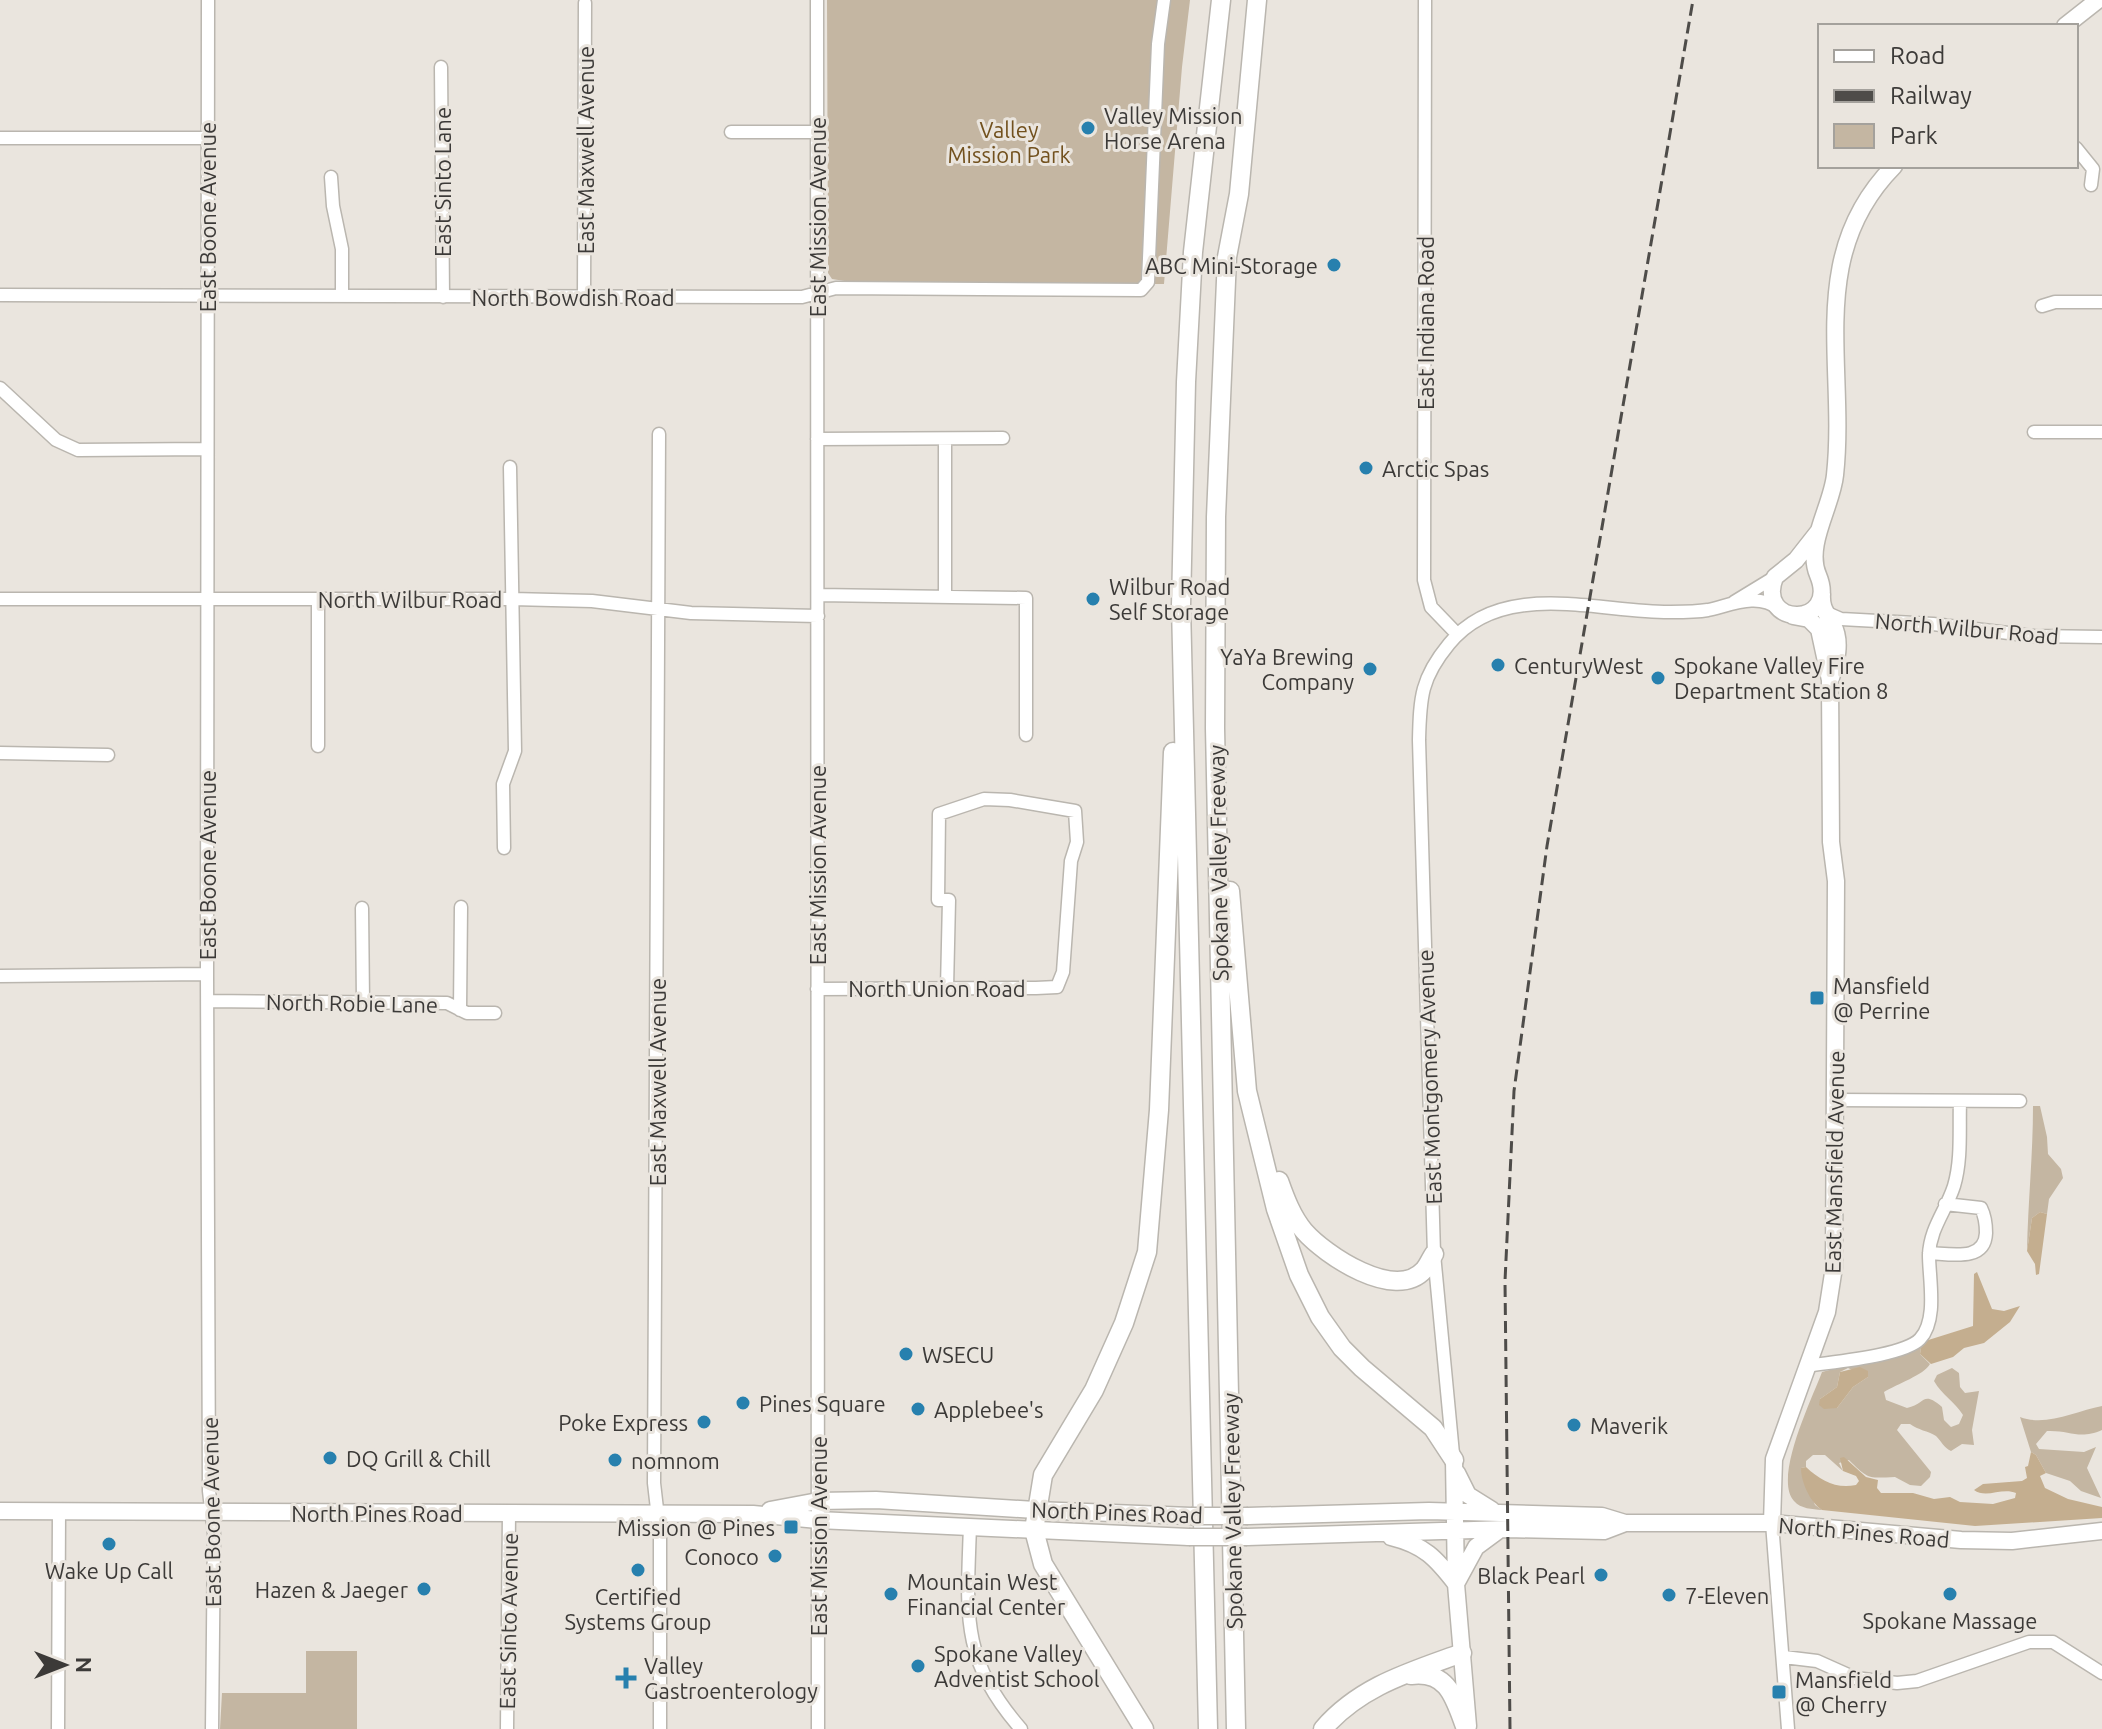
<svg xmlns="http://www.w3.org/2000/svg" width="2102" height="1729" font-family="Ubuntu,sans-serif">
	<rect width="100%" height="100%" fill="#eae5de"/>
	<path fill="#c4b6a2" fill-rule="evenodd" d="M827,0H1190L1182,67L1164,284L857,283L832,279L828,273V264Z
		M2033,1106H2040L2047,1137L2048,1154L2061,1169L2063,1178L2049,1199L2047,1214L2040,1212L2032,1218L2027,1251C2028,1202 2033,1155 2033,1106Z
		M1922,1342L1920,1354L1930,1364C1924,1375 1897,1384 1884,1392L1886,1400L1907,1408C1926,1404 1922,1390 1942,1407L1944,1420L1951,1427L1959,1424L1963,1415C1954,1401 1942,1395 1934,1381L1937,1375L1952,1368L1959,1373L1960,1387L1965,1393L1979,1391L1972,1430L1974,1445L1962,1444L1951,1451C1943,1447 1942,1442 1936,1436C1928,1431 1918,1430 1910,1424H1901L1897,1430L1931,1472L1930,1477L1921,1486L1910,1485L1895,1477C1868,1478 1869,1480 1849,1460L1839,1463L1843,1471L1825,1455H1813L1806,1461V1467L1801,1468L1815,1505L1822,1510C1812,1509 1801,1509 1794,1501C1773,1478 1812,1399 1822,1372L1901,1351ZM1848,1368L1868,1377L1853,1387L1837,1408L1820,1399L1837,1387L1840,1372Z
		M2102,1406V1430C2079,1440 2070,1430 2047,1431L2036,1444L2039,1449L2084,1452L2096,1447L2087,1468L2101,1498L2081,1491L2070,1481L2046,1473L2036,1455L2031,1452L2020,1417C2046,1427 2076,1411 2102,1406Z
		M306,1651H357V1729H220L222,1693H306Z"/>
	<path fill="#c4ae8f" d="M2040,1212L2047,1214L2039,1274L2036,1275L2035,1264L2027,1251L2032,1218Z
		M1977,1272L1992,1309L2004,1311L2020,1306L2010,1322L1984,1343L1964,1348L1953,1357L1931,1364L1920,1354L1922,1342L1973,1326L1974,1274Z
		M1860,1367L1868,1371V1377L1853,1387L1837,1408L1824,1409L1819,1405L1820,1399L1837,1387L1840,1372Z
		M2031,1452L2036,1455L2046,1473L2040,1476L2045,1488L2068,1499L2102,1507V1518L1975,1526L1822,1510C1810,1502 1801,1482 1801,1468L1806,1467C1821,1481 1836,1489 1856,1485L1859,1481L1856,1476L1843,1471L1840,1458L1844,1457L1866,1477L1878,1480L1877,1488L1881,1493H1913L1934,1499L1950,1497L1960,1502L1993,1504L2015,1498L2016,1493C2002,1487 1986,1499 1974,1490L1983,1484L2022,1481L2027,1478L2025,1467L2028,1466Z"/>
	<g fill="none" stroke-linecap="round" stroke-linejoin="round">
		<defs>
			<path id="minor" d="M208,0L207,974L209,1491L214,1534L212,1729
				M817,0L818,1729
				M1425,0L1424,580L1431,607L1457,634
				M441,67L443,297
				M731,132H817
				M0,138H207
				M2076,148L2093,169L2091,185
				M331,177L333,206L342,249V296
				M0,295L802,297L836,288L1141,290L1148,282L1158,44L1164,0
				M584,298L585,3
				M2042,306L2055,302H2102
				M0,388L56,440L78,450L207,449
				M2034,432H2102
				M659,434L654,1483L660,1535V1729
				M817,439L1003,438
				M818,595L1026,598V735
				M945,596V439
				M0,599H512L592,601L691,613L818,616
				M318,600V746
				M1734,602L1775,577
				M1825,612L1841,619L1933,624L2034,636L2102,637
				M0,753L108,755
				M504,848L503,784L515,751L510,467
				M362,908L363,1002
				M0,976L207,974
				M817,989L1036,988L1057,987L1063,972L1071,861L1077,842L1075,811L1010,800L984,799L939,814L938,900H949L947,988
				M207,1001L447,1003L467,1013H495
				M460,1010L461,907
				M1835,1100L2020,1101
				M1929,1253C1951,1254 1985,1262 1986,1233C1986,1223 1985,1216 1981,1208L1945,1204
				M1807,1366C1831,1362 1904,1356 1920,1339C1938,1320 1929,1279 1929,1255C1930,1228 1946,1211 1954,1186C1962,1159 1959,1129 1960,1101
				M1453,1454L1434,1254L1419,740C1420,697 1421,678 1449,644C1502,578 1600,613 1671,612C1684,612 1696,612 1708,610C1731,605 1758,592 1779,609
				M1772,1523L1788,1729
				M970,1526C967,1614 960,1659 1021,1729
				M1784,1657L1817,1661L1855,1678L1897,1683L1917,1681L2029,1642H2053L2102,1673
				M58,1729L59,1511
				M507,1729L509,1513"/>
			<path id="major" d="M2065,26L2098,0
				M1818,532L1796,560L1775,577C1755,628 1840,628 1818,575C1805,545 1832,506 1835,475C1847,364 1805,256 1894,166
				M1822,594C1821,609 1827,613 1833,625C1842,642 1836,662 1831,678
				M1454,1460L1456,1584L1468,1726
				M1457,1473L1468,1495L1492,1510
				M770,1510L818,1501L876,1500L1035,1510L1191,1516
				M0,1511L753,1514L818,1520L1189,1537
				M1248,1516L1429,1511L1602,1516L1625,1523H1772L1961,1540L2012,1541L2102,1531
				M1772,1523L1774,1459L1827,1312L1834,1267L1836,881L1831,842L1830,680L1819,629L1809,619L1793,616
				M1247,1537L1507,1529L1604,1531L1625,1523
				M1391,1537C1424,1545 1436,1558 1456,1584
				M1457,1582L1476,1547L1499,1530"/>
			<path id="highway" d="M1230,891L1247,1091L1276,1209L1299,1275L1320,1317L1342,1348L1362,1368L1433,1428L1454,1460
				M1279,1181C1285,1198 1292,1217 1304,1231C1325,1255 1395,1302 1424,1270C1428,1266 1431,1258 1434,1254
				M1411,1675C1449,1670 1455,1700 1466,1729
				M1144,1729L1043,1564L1034,1530L1043,1475L1094,1390L1124,1323L1147,1252L1159,1110L1173,752
				M1208,1729L1181,606L1186,382L1193,252L1221,0
				M1236,1729L1215,728L1216,517L1227,257L1239,194L1257,0
				M1323,1729C1360,1686 1410,1672 1462,1653"/>
		</defs>
		<use href="#minor" stroke="#bab6af" stroke-width="15"/>
		<use href="#major" stroke="#bab6af" stroke-width="19"/>
		<use href="#highway" stroke="#bab6af" stroke-width="21"/>
		<use href="#minor" stroke="#fff" stroke-width="12"/>
		<use href="#major" stroke="#fff" stroke-width="16"/>
		<use href="#highway" stroke="#fff" stroke-width="18"/>
		<path stroke="#4e4c49" stroke-width="3" stroke-dasharray="12 6" stroke-linecap="butt" d="M1510,1729L1505,1281L1514,1091L1547,846L1693,0"/>
		<defs>
			<path id="major-bridge" d="M1191,1516H1248
				M1189,1537H1247"/>
		</defs>
		<use href="#major-bridge" stroke="#bab6af" stroke-width="19" stroke-linecap="butt"/>
		<use href="#major-bridge" stroke="#fff" stroke-width="16"/>
	</g>
	<g fill="#2780ae" stroke="#eae5de" stroke-width="3">
		<circle cx="1088" cy="128" r="8"/>
		<circle cx="1334" cy="265" r="8"/>
		<circle cx="1366" cy="468" r="8"/>
		<circle cx="1093" cy="599" r="8"/>
		<circle cx="1498" cy="665" r="8"/>
		<circle cx="1370" cy="669" r="8"/>
		<circle cx="1658" cy="678" r="8"/>
		<rect x="1809" y="990" width="16" height="16" rx="4"/>
		<circle cx="906" cy="1354" r="8"/>
		<circle cx="743" cy="1403" r="8"/>
		<circle cx="918" cy="1409" r="8"/>
		<circle cx="704" cy="1422" r="8"/>
		<circle cx="1574" cy="1425" r="8"/>
		<circle cx="330" cy="1458" r="8"/>
		<circle cx="615" cy="1460" r="8"/>
		<rect x="783" y="1519" width="16" height="16" rx="4"/>
		<circle cx="109" cy="1544" r="8"/>
		<circle cx="775" cy="1556" r="8"/>
		<circle cx="638" cy="1570" r="8"/>
		<circle cx="1601" cy="1575" r="8"/>
		<circle cx="424" cy="1589" r="8"/>
		<circle cx="891" cy="1594" r="8"/>
		<circle cx="1950" cy="1594" r="8"/>
		<circle cx="1669" cy="1595" r="8"/>
		<circle cx="918" cy="1666" r="8"/>
		<path d="M622 1666h8v8h8v8h-8v8h-8v-8h-8v-8h8z"/>
		<rect x="1771" y="1684" width="16" height="16" rx="4"/>
	</g>
	<g text-anchor="middle" dominant-baseline="central" stroke-width="6" stroke-linejoin="round" paint-order="stroke">
		<g font-size="22" fill="#3c3a38" stroke="#eae5de" text-anchor="start">
			<text x="1104" y="115">Valley Mission<tspan x="1104" dy="25">Horse Arena</tspan></text>
			<text x="1318" y="265" text-anchor="end">ABC Mini-Storage</text>
			<text x="1382" y="468">Arctic Spas</text>
			<text x="1109" y="586">Wilbur Road<tspan x="1109" dy="25">Self Storage</tspan></text>
			<text x="1354" y="656" text-anchor="end">YaYa Brewing<tspan x="1354" dy="25">Company</tspan></text>
			<text x="1514" y="665">CenturyWest</text>
			<text x="1674" y="665">Spokane Valley Fire<tspan x="1674" dy="25">Department Station 8</tspan></text>
			<text x="1833" y="985">Mansfield<tspan x="1833" dy="25">@ Perrine</tspan></text>
			<text x="922" y="1354">WSECU</text>
			<text x="759" y="1403">Pines Square</text>
			<text x="934" y="1409">Applebee's</text>
			<text x="688" y="1422" text-anchor="end">Poke Express</text>
			<text x="1590" y="1425">Maverik</text>
			<text x="346" y="1458">DQ Grill &amp; Chill</text>
			<text x="631" y="1460">nomnom</text>
			<text x="775" y="1527" text-anchor="end">Mission @ Pines</text>
			<text x="759" y="1556" text-anchor="end">Conoco</text>
			<text x="109" y="1570" text-anchor="middle">Wake Up Call</text>
			<text x="1585" y="1575" text-anchor="end">Black Pearl</text>
			<text x="907" y="1581">Mountain West<tspan x="907" dy="25">Financial Center</tspan></text>
			<text x="408" y="1589" text-anchor="end">Hazen &amp; Jaeger</text>
			<text x="1685" y="1595">7-Eleven</text>
			<text x="638" y="1596" text-anchor="middle">Certified<tspan x="638" dy="25">Systems Group</tspan></text>
			<text x="1950" y="1620" text-anchor="middle">Spokane Massage</text>
			<text x="934" y="1653">Spokane Valley<tspan x="934" dy="25">Adventist School</tspan></text>
			<text x="644" y="1665">Valley<tspan x="644" dy="25">Gastroenterology</tspan></text>
			<text x="1795" y="1679">Mansfield<tspan x="1795" dy="25">@ Cherry</tspan></text>
		</g>
		<g font-size="22" fill="#72511e" stroke="#eae5de">
			<text x="1009" y="129">Valley<tspan x="1009" dy="25">Mission Park</tspan></text>
		</g>
		<g font-size="22" fill="#3c3a38" stroke="#eae5de">
			<text transform="translate(585 150) rotate(-90)">East Maxwell Avenue</text>
			<text transform="translate(442 182) rotate(-90)">East Sinto Lane</text>
			<text transform="translate(207 217) rotate(-90)">East Boone Avenue</text>
			<text transform="translate(817 217) rotate(-90)">East Mission Avenue</text>
			<text x="573" y="297">North Bowdish Road</text>
			<text transform="translate(1425 323) rotate(-90)">East Indiana Road</text>
			<text x="410" y="599">North Wilbur Road</text>
			<text transform="translate(1967 628) rotate(5)">North Wilbur Road</text>
			<text transform="translate(1218 863) rotate(-91)">Spokane Valley Freeway</text>
			<text transform="translate(207 865) rotate(-90)">East Boone Avenue</text>
			<text transform="translate(817 865) rotate(-90)">East Mission Avenue</text>
			<text x="937" y="988">North Union Road</text>
			<text transform="translate(352 1003) rotate(1)">North Robie Lane</text>
			<text transform="translate(1429 1077) rotate(-92)">East Montgomery Avenue</text>
			<text transform="translate(657 1082) rotate(-90)">East Maxwell Avenue</text>
			<text transform="translate(1834 1162) rotate(-89)">East Mansfield Avenue</text>
			<text transform="translate(1232 1511) rotate(-91)">Spokane Valley Freeway</text>
			<text transform="translate(211 1512) rotate(-91)">East Boone Avenue</text>
			<text transform="translate(1117 1512) rotate(2)">North Pines Road</text>
			<text x="377" y="1513">North Pines Road</text>
			<text transform="translate(1864 1532) rotate(5)">North Pines Road</text>
			<text transform="translate(818 1536) rotate(-90)">East Mission Avenue</text>
			<text transform="translate(508 1621) rotate(-89)">East Sinto Avenue</text>
		</g>
	</g>
	<rect x="1818" y="24" width="260" height="144" fill="#eae5de" stroke="#a4a19c" stroke-width="2"/>
	<rect x="1834" y="50" width="40" height="12" fill="#ffffff" stroke="#a4a19c" stroke-width="2"/>
	<text x="1890" y="64" font-size="24" fill="#3c3a38">Road</text>
	<rect x="1834" y="90" width="40" height="12" fill="#4e4c49" stroke="#a4a19c" stroke-width="2"/>
	<text x="1890" y="104" font-size="24" fill="#3c3a38">Railway</text>
	<rect x="1834" y="124" width="40" height="24" fill="#c4b6a2" stroke="#a4a19c" stroke-width="2"/>
	<text x="1890" y="144" font-size="24" fill="#3c3a38">Park</text>
	<g transform="translate(64 1665) rotate(90)" stroke="#eae5de" stroke-width="6" paint-order="stroke">
	<path d="M0-6L14 30L0 20L-14 30Z" fill="#3c3a38"/>
	<text y="-12" font-size="22" font-weight="bold" text-anchor="middle" fill="#3c3a38">N</text>
	</g>
</svg>
